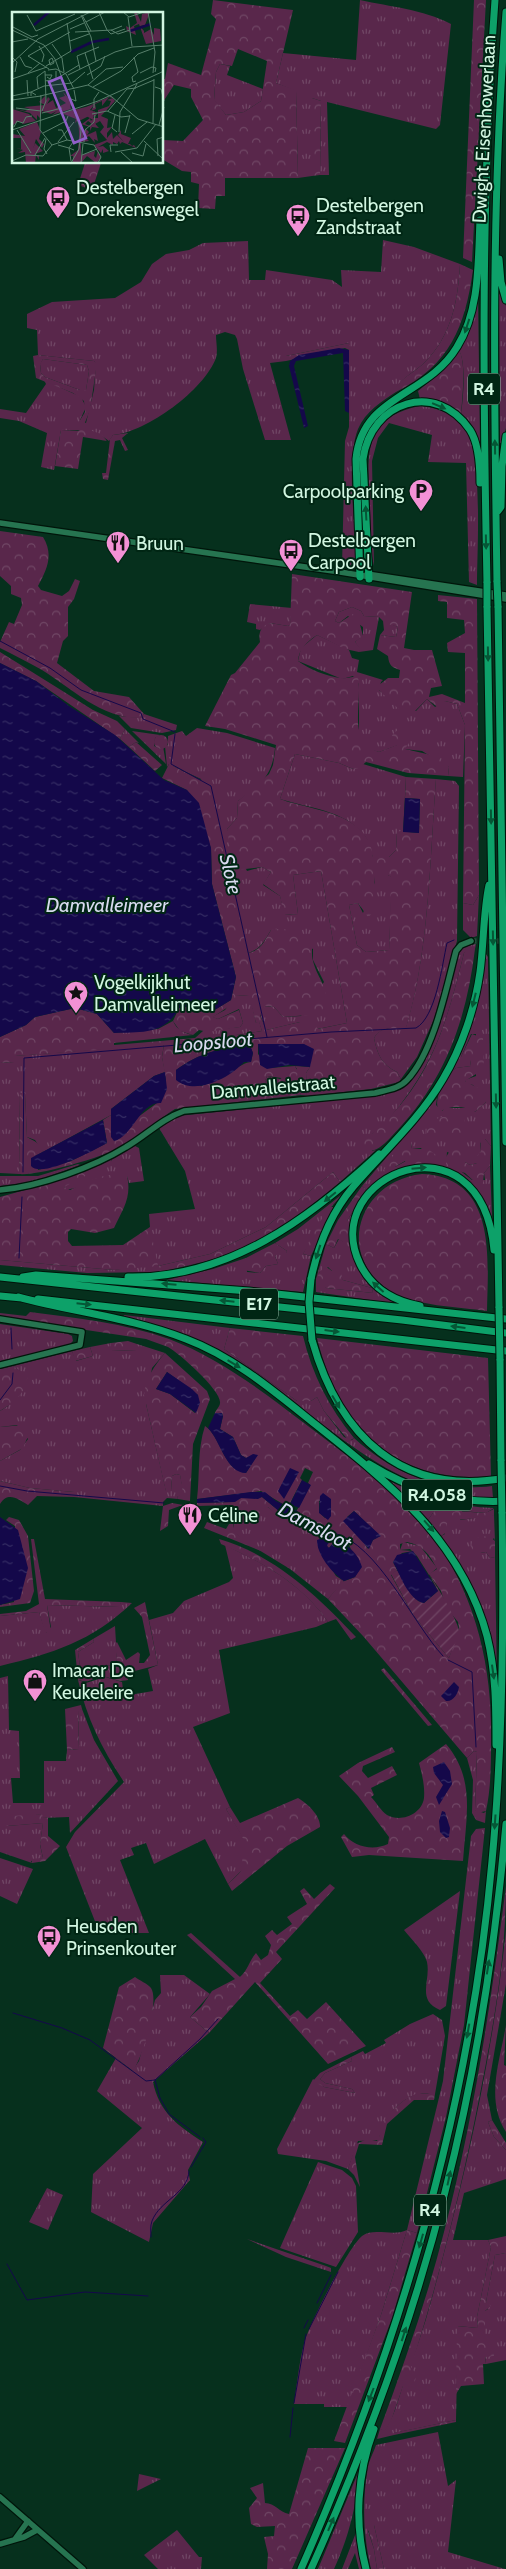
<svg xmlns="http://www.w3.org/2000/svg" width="506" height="2569" font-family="Cabin,sans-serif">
	<defs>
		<pattern id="grass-tufts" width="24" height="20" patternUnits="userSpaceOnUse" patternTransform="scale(1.25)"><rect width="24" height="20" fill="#59274b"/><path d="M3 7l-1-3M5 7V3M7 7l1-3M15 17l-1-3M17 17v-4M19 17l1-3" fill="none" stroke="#704765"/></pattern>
		<pattern id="forest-crowns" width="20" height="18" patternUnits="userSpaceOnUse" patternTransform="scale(1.25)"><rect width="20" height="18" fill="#59274b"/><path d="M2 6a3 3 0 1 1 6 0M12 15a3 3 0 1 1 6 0" fill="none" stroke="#704765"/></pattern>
		<pattern id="garden-furrows" width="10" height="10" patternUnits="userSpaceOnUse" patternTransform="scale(1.25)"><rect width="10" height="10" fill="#59274b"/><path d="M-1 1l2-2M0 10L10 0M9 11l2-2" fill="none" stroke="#704765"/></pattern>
		<pattern id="water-ripples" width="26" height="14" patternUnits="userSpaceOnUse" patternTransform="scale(1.25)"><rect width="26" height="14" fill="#14084a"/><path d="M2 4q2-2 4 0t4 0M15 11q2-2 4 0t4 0" fill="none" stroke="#352d64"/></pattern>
	</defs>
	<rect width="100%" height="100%" fill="#06301d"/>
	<path fill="url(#grass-tufts)" fill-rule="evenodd" d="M360,0C391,7 422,9 451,24L440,125L436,129L327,102L329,175H320L321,101L312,98V176L298,178L296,91L276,83L283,53L356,60Z
		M220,64L230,66L227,75L263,89L261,101L244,112L226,115L214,100L216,72Z
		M383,240L414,247L460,264C458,300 452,335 425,362C415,372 405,375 396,388V392C382,401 365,412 358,429C346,459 355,522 356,556L349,568L342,567L345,441L349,427V343L286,356V361L270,363L291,440H265L243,369L237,339L235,335L225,332L216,335C216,342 218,351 216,358C204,390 147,432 113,435L109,441C91,427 84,431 61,430L54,470L41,467L47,433L19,421L0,418V409L26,413L46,384L44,380L81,397L86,407L80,420L86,423L94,390L96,363L94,361L38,355L37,330L27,328V314L52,302L115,298L141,282L152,264L166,254L189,250L203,243L248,241L249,280H265L266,270L332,280L342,287L341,270L381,272Z
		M501,293L506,306V428L502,443H500L499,294Z
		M478,294L480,443L478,444L471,426L461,414C463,400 467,360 458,349Z
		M43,359L87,365L89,371L86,390H80L45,377L41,373L40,364Z
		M420,406C439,408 455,414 466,430C483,456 477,551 477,585L469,582L466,463L428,462L432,435L389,423L378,438L372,461L374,566C369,547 371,527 370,508C368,458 360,418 420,406Z
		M250,604L292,608L290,625L288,626L270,623L260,630L256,629V624L247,622Z
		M352,607L361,611L364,616L379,617L373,650L359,652L360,649L355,642L363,635V627L348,616L339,623L335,621L339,612Z
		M383,621L398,627L396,637L380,635L384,630Z
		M317,635L349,650L352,658L359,660L357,672L383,680L381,682L379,690L390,699L416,711L427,699L435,707L445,701L457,704L465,725L463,777L448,776L449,767L422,751L404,749L398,745L379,752L369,749L359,737V684L353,676L342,679L298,661L301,648Z
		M144,714L177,725L176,730L162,733L131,728L119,716L141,718Z
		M197,728L227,733L275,748C272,778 260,784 238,801L237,818L227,829L247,871L262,867L271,872L263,885L280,896L285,915L298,914L293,875L321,871L347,1023L317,1029L300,1022L266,1030L260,1014L264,1006L274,1007L283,1017L301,1016L324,982L313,960V949L271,930C264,941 261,949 248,953L201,779L173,766V747L169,748V764L167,767L165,746L168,745V736L182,731L186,736Z
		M125,729L139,743L136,742L129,747L120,739Z
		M132,731L160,735L155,738L154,746L160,749L163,746L166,764Z
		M295,754L339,763L353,769L363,764L406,777L403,832H397L396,850L389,857H373C370,850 369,840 364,835C345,810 308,808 280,799Z
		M436,779L455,781L459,786L457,941L434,1019L417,1057L401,1079L397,1072C382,1065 377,1054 374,1038C381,1026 393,1028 406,1027C429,954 430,857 436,779Z
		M374,875H388L392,877L389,950L366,952L357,945L349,905L358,903L363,913L375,882Z
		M479,895L477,936L471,938L463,930V903L473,905Z
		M476,944L475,949H470L464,953C450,1009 439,1054 403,1101C394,1113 385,1125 372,1134V1151L376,1150L340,1182L333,1172L266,1227L210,1254L158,1266V1272L87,1273L0,1265V1260L114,1270L134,1267L150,1227L149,1214L195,1209L185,1171L159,1128L178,1116L373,1096L396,1091L411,1080L441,1018L458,954L465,946Z
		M486,954L488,957L491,1146L485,1139L480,1143L481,1151L477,1163L470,1165L465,1162L464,1158L447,1152L446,1167L458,1169L472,1180H485L484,1173L490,1166L492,1217L476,1189L465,1179L442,1168L424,1165L406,1167L387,1175L375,1184L366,1193L351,1239L353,1250L359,1268L397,1304L316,1292V1279L326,1244L334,1248L339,1239L344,1242L347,1221L366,1189L362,1186L437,1098L436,1105L442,1111L445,1108H471L475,1112L486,1102L473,1085L466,1083L465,1080L476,1076V1034H471L461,1057L470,1060L471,1066L456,1068L452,1071L471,1026ZM411,1143L412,1149L421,1148L431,1163L406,1161L395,1167ZM328,1267L332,1271H340V1275L343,1280L372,1288L373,1293L326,1288L319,1273Z
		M236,995L250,996L256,1023L259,1021L262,1031L196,1041L195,1038L203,1031L240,1027L243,1023L239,1009L218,1019L212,1017L225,1010Z
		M173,1021C177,1030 183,1033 193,1035L114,1043V1033L158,1029Z
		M164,1044L162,1057L165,1072L154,1076L111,1109V1115L43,1152L35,1140L27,1137L25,1094L20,1093L19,1174L0,1173V1063L14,1062V1056Z
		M295,1066L310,1067L306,1073L307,1096L301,1095L299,1091L279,1093L270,1091L265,1081L267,1076L280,1079L297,1069Z
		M135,1146L139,1148L144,1181L129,1183L127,1176L66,1190L64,1186L67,1183L112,1161L111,1159Z
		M78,1164L80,1165L33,1182L0,1186V1176H38Z
		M345,1192L332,1206L303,1254L311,1256L303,1292L167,1280L213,1269L246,1258L247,1272L260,1273L266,1266L278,1264L275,1256L277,1253H286L287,1251L275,1243L298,1229Z
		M124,1315L230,1328L224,1349L297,1401H311L317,1397L324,1411L344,1437L352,1440L354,1438C394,1474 439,1493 492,1486L493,1498C381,1498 311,1402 220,1351C189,1334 157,1324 123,1317Z
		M0,1324L68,1334L72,1336L73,1341L68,1346L0,1361Z
		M111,1343V1350L137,1351V1344L165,1353L152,1368L146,1404L166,1491H171L172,1476L176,1474L180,1475L184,1494L177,1497L178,1499L167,1498L163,1502V1506L74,1497V1492L30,1488L0,1481V1461L20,1450L28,1439L17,1425L0,1427V1411L8,1406L20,1371L13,1366L72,1351L76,1361L93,1356L90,1347Z
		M389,1481C423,1497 456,1507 494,1508L486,1513L462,1511L460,1520L494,1515L495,1541L494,1538L480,1553L486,1552L490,1558L495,1557L497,1683L481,1608L465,1573L441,1536L445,1534L446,1510L437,1507L428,1520Z
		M268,1507L280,1517L322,1533L334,1535L336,1539L329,1548L327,1546L318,1547L336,1576L344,1581L328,1599L290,1569L244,1541L234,1531L233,1514Z
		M403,1542L420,1546L437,1568L429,1575L417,1556L410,1549L400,1550Z
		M225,1545C265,1564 303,1585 328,1622L316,1627L219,1650L230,1713L193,1727L230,1807L226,1809L249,1847L243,1869L228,1884L205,1839L154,1864L146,1843L131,1848L134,1855L120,1860L149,1933H124L98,1929L66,1847L75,1832L124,1782C102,1749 87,1719 78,1680L86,1683L105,1677L122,1682L124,1696L153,1691L148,1669L158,1665L149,1620L173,1613L184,1601L229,1582L233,1578Z
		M121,1602L132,1603C91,1642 53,1653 0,1666V1616L39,1612L46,1633L51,1627L47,1605L119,1607Z
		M115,1626L117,1660L114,1665L96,1667L91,1672L81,1674L78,1652L94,1642L93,1639Z
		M8,1676L9,1730L19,1731L20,1778H11L13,1803H44V1761H66L67,1750L79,1749L78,1710L82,1709L94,1740L118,1781L70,1833L69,1817L42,1818V1814L29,1816L7,1826L43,1823L40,1845L43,1858L31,1861L32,1863L0,1852V1678Z
		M474,1751L477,1752L475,1810L484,1813L486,1811L485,1823L476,1820L472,1813L473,1780L467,1758Z
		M485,1828L464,2025L446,2117L417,2233L407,2230L381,2315L348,2407H324V2404H294C297,2384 299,2363 304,2344C308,2326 349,2246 362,2236C374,2227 393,2237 407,2230L443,2081L471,1836L476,1829Z
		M0,1858L33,1869L17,1904L0,1896Z
		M460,1891L446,2006L440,2010C416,2000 431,1981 427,1962C424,1951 411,1939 404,1930Z
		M506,1930V1984L487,2095L492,2120L488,2122L494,2137L506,2150V2179L464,2193L453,2240H488L491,2247L477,2317L478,2328L458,2326L456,2420L394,2433V2435L377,2439L380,2429L385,2430C394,2417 398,2401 403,2385C414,2356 424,2328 432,2298C465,2178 493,2055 506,1930Z
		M160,1975H184L210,1994L190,2017L209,2033L153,2082C159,2112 178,2126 203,2142L188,2170L190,2180L153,2223L149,2242L91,2212L93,2174L142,2128L97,2091L116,2058L132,2071L139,2061L155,2000L161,1993Z
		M433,2014L442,2020L445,2036L435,2094C429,2094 420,2093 415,2095C396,2102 382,2121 379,2140L358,2141L348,2169L326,2161L278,2154L277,2149L313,2079L324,2087L355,2093L352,2089L325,2083L320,2079L325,2073L352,2061L351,2057L363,2051L365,2054L386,2043L384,2040L410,2024Z
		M318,2162L342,2170L352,2178L356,2186L358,2232L336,2267L280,2248Z
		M47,2188L63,2195L48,2230L29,2222Z
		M247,2239L326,2266L331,2268V2272L286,2257Z
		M506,2253V2360L486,2364L485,2356L494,2355L485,2341V2311L488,2309L486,2302L495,2255Z
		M438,2432L448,2486L456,2480L448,2552L505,2569H384L374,2525L368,2531L374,2549L377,2569H371C363,2535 362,2501 368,2467C370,2458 373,2454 376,2445Z
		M360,2468C356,2506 350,2534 334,2569H318Z
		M139,2474L161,2479L137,2491Z
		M177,2530L199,2557H202L201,2569H158L144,2555Z
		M357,2530L363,2569H359L355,2553L348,2569H342Z"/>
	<path fill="url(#forest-crowns)" fill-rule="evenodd" d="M213,0L293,10L276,83L296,90L298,178H225V196H216L215,209L198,208L199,184L191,182V172L182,171L162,159L163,140L183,141L203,120L191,97V89L174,85L163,102V79H165L168,63L201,75L216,19L211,14ZM238,49L267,61L261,101L244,112L226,115L214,99L216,72L220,64L232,66Z
		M474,0H486L472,262L463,258Z
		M312,98L321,101L320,175L312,176Z
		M85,163H101L92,190L78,185Z
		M460,264L473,270C465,327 450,365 396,392L395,388C405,375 415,372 425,362C452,335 458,300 460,264Z
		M349,343V350L345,348L286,361V356Z
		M458,349C467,358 462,401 461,414L443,403L420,399L418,391L440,373Z
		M38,355L94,361L97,363L90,410L84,425L79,422L85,412L84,401L73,393L36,378L33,356ZM43,359L87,365L89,371L86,390H80L45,377L41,373L40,365Z
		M84,428L101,434L107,441L83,437L78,469L55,466L61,430L78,431Z
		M128,433L122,438L128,450L125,451L120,440L115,441L108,480L103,479L102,473H106L110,439L113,435Z
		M0,531L43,537C54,555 47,569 38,586L41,590L62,596L69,591L75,579L80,581L74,599L68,607V636L63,641L57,663L94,691L129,697L144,714L141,718C102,719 74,690 42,670C28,662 14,655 0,648V642L9,622L14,624L22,605L21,598L11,594V586L0,576Z
		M292,574L412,592L404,648L414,650H432L442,686L431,688L429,697L442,694L465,703V653L448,652L447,643L465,633L464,620L447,618V602L438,601V595L477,599L479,895L473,905L463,903L465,725L457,704L445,701L443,708L440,709L427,699L408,718L379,690V685L388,678H399L400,670C392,667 389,666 388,656L377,649L380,635L396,637L398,627L385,623L379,617L364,616L361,611L352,607L339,612L335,621L339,623L353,614L358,617L363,636L355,642L361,649L359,652L345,649L317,635C307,642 299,648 298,661C309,669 328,677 341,678C347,679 352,676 358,677C363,705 346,741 379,752L397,745L392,735L400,728L405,729L410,741L405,749L440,757L449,767L448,776L408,773L366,762L359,768L353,769L339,763L295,754L280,799C312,811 369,812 373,857H389L396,850L397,831L419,833L420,799L405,798L406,777L436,779C430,857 429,954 406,1028C393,1028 381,1026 374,1038C377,1054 382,1065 397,1072L401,1079L399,1082L371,1089L307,1096L306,1073L310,1067L304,1044H258V1054L270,1068L295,1066L298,1072L296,1080L267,1076L265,1081L270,1091L279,1093L299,1091L301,1095L175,1109C158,1119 145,1133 129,1143C111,1155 40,1176 19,1174L20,1093H25L27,1137C35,1142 40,1142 43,1152L35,1156L38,1170L71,1161L107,1143L103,1120L111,1115V1137L157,1103L166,1081L162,1057L164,1045L15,1056L14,1062L0,1063V1037L26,1025L35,1017L75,1008L97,1014L114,1033V1045L195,1038L196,1041L262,1031L259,1022L256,1023L249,996L236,995L234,1003L213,1017L218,1019L239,1010L243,1023L240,1027L208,1032L199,1030L193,1035L180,1031L173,1021L179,1008L196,1005L213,1011L231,1000L236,977L212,884L211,848L187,790L162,778L169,764V747H173V766L211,785L248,953C262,950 264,941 271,930C285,927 300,931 311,941C313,948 311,954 313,961C319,984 333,988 322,1014L283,1017L274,1007L265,1006L260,1015L266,1030L300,1022H312L318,1029L347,1023L321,871L293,875L298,914L284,915L280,896L263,884L271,872L262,867L237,870L233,863L227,829L237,818L238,801L269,774L273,765L276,745L225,729L205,726L231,675L235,673L260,642C258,632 261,626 270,623L288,626L290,625ZM375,875H388L391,877L389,950L366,952L357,945L349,905L358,903L368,917L373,913ZM250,1046L253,1053L251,1062C242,1062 217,1082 201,1086L176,1070C199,1053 222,1047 250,1046Z
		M0,652L93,710L117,721L125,729L120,739L36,681L0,663Z
		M154 742a7 7 0 1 1 14 0a7 7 0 1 1-14 0Z
		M136,742L162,765L155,771L129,747Z
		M467,949H475C466,1023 444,1083 391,1137C384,1144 374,1156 363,1148V1141C428,1090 445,1030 464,953Z
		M472,1034L483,1038L484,1069L465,1081L485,1092L486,1102L475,1112C466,1106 449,1105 440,1112C431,1099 445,1083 452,1071L456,1068L471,1066L470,1060H461V1057Z
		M441,1117H464L466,1139L426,1137L427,1123Z
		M410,1135L414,1138L411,1143L412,1149H428L436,1155L437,1161L431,1163L407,1164L405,1161L386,1172L384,1170L400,1145Z
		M480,1138L485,1139L491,1146L490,1166L484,1173L483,1183L477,1184L465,1173L446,1167V1157L451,1149L463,1150L466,1155L465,1162L470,1165L477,1163V1156L481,1151Z
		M111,1159L112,1162L64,1187L70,1190C86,1182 108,1170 127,1176C132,1197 123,1209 114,1228L95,1233L71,1229L68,1232V1241L72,1246L123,1245L150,1227L158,1266L210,1254L266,1227L333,1172L340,1182C307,1209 275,1235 235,1251C213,1261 188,1265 165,1271L158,1272V1266L114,1270L0,1260V1197L57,1181Z
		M422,1174C497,1177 488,1258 487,1311C459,1307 414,1306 390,1291C334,1254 359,1181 422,1174Z
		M362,1186L366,1189L347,1221L350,1223L345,1243L338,1239L334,1248L326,1244L338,1220Z
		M330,1207H334L311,1256L303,1254L315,1229Z
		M275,1243L287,1251L286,1254L279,1253L275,1256L278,1264L266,1266L260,1273L243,1270L246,1258Z
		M325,1266L332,1271L340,1269L343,1280L372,1288L373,1293L326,1288L317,1279L319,1273Z
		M30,1312C76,1318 125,1323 169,1339C219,1358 262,1391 304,1423C349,1457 395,1490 430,1534C472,1587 490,1657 491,1723C491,1751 492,1784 486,1811L477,1813L475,1810L477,1752L474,1751L467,1758L363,1636L328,1599L342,1582L355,1577L360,1568L349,1545L338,1538L335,1533L319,1528L296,1512L310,1485L308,1483L313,1472L305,1468L300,1478L302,1480L288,1507L261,1491L197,1499C200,1475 197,1450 205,1426C223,1439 221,1468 246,1473L257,1455L246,1458L241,1455L233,1437L220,1429L223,1416L222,1413H215C216,1410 220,1406 220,1403C222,1391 179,1353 168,1347C161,1344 153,1342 146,1339L0,1317V1313L26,1316ZM331,1499V1516L325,1518L319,1512V1501ZM354,1511L380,1536L373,1540L368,1549L347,1517ZM407,1542C423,1545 430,1555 437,1569L429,1574L441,1591L446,1607L458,1622L459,1628L449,1658L413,1615L391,1575L397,1570L393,1562L402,1553L413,1551L400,1550V1544Z
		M230,1328L303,1336C312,1374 329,1408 354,1438L349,1441L324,1411L317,1397L311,1401H297L224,1349Z
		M317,1338L488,1358L491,1476C396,1485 339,1427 317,1338Z
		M128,1341L137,1344V1351L111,1350V1343Z
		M90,1347L93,1356L75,1361L72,1351Z
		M165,1353L207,1391L210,1399L193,1444L190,1501L178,1499L177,1497L183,1493L180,1475L176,1474L172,1476L171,1491L166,1492L144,1395C146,1378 154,1366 165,1353ZM167,1372L198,1395L195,1413L170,1394L156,1389Z
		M13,1366L27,1375C29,1391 12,1404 0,1411V1369Z
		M24,1425L29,1434L23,1448L0,1461V1427Z
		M0,1481L30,1488L74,1492V1497L37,1496L28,1505C18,1499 8,1491 0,1504Z
		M262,1497L285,1516L296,1518L300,1522L283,1521L268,1507L258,1514L245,1511L233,1514V1522H230V1505L197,1506V1503L232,1502L241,1498Z
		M172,1503L189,1506L190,1509L180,1506L169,1510L168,1526L160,1531L163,1506Z
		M437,1507L447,1510V1532L441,1536L428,1520Z
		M494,1509V1515L490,1517L455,1520L451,1517L452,1513L456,1511L485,1513Z
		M9,1517L19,1520L28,1536L34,1591L30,1603L0,1607V1605L14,1602L15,1526L6,1520Z
		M207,1522L226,1529L229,1524H233C235,1540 254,1541 261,1551L204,1528Z
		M489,1536L495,1541V1557L490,1558L486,1552L474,1554L471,1547L472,1542L479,1537Z
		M31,1539H34L45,1599L121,1602L120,1607L47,1605L51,1632L45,1633L39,1612L0,1616V1614L26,1611L39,1604Z
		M219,1539C273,1554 319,1597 356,1637L351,1640L336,1619L328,1622C302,1584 262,1562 221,1544Z
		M145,1602L158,1665L127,1673L128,1680C117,1683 111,1676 101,1677C89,1678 92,1684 78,1680L75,1650L93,1639L94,1642L78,1652L81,1674L91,1672L96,1667L114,1665L117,1660L115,1644L117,1642L126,1660L138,1652L140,1654L139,1663H144L150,1655L142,1617L134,1608Z
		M384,1668L432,1725L428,1726L381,1670Z
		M81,1705L82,1709L78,1711L79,1749L67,1750L65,1709Z
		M446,1744C476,1779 466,1818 463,1861L369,1855L352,1857L341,1837L344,1834C354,1847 373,1851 388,1844L389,1837L358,1796L339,1776L358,1763L392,1747L395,1752L363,1766L362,1771L368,1778L392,1766L397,1775L371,1788L374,1795L371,1797C376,1802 381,1811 387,1815C401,1823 422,1814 424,1798C425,1786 422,1774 419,1763Z
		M298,1798C307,1803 321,1816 320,1827L287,1846L232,1891L228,1884C238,1874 248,1869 240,1855L248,1847L226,1809L230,1807L240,1823Z
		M42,1814L43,1818H48V1836L60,1846L45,1861L32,1863V1859L43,1858L40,1844L43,1823L7,1826L4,1821L12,1816Z
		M330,1884L335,1888L276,1952L282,1959L260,1983L290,2016L298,2010L307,2019L326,2002L366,2046L328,2064L255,1982L209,2033L190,2017L201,2007L212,1991L235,1979L187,1935L191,1933L240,1977C248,1970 249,1961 256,1953L261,1960L268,1955L271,1945L265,1936L272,1930L277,1935L292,1924L287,1917L307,1904L300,1891L304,1888L314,1899Z
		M506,1886C506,1959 493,2028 479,2099C461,2190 439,2279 411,2367C416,2372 417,2379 413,2386H403L391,2421L385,2431L380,2429C404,2364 427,2299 444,2232C474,2118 491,2002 506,1886Z
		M135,1977C139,1980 148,1984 151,1988C160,2002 142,2058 133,2071L103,2048L119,1987Z
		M506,2025L504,2065L506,2066V2132C485,2099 500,2061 506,2025Z
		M351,2057L352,2061L325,2073L320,2079L325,2083L352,2089L355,2093L324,2087L313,2081L320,2073Z
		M416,2094H435L434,2100H414L387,2124L382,2145L359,2144L355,2157L360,2187L354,2175L348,2169L356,2144L367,2139L377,2141C381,2136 379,2129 383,2123C389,2112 404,2098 416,2094Z
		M492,2120L506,2143V2150L494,2137L488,2122Z
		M407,2230L417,2233L392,2318L345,2443L334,2441L381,2315Z
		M506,2236V2253L495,2255L486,2302L491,2306L485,2311V2341L493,2340L494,2356L485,2357L486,2364H483L484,2384L461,2386L456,2394L457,2326L478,2328L477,2317L491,2247L488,2240Z
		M456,2420V2422L394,2435L393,2433Z
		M308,2448H345L292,2569H267L268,2554L264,2537L274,2536L275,2526L257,2527L251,2524L249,2508L257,2498L250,2488L263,2483L265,2503C275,2503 279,2512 289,2514Z
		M368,2524L374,2525L384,2569H377L374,2549L367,2526Z"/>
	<path fill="url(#garden-furrows)" d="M397,1570L418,1601L424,1603L438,1591L429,1574C435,1583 461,1625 459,1633C457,1640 452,1650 449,1658L413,1615L391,1574Z"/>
	<path fill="url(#water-ripples)" d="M339,348L349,350V413L345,411L343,353L296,361L294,366L308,426L304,428L289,366L290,361L299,355Z
		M0,663L36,681L69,706L115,735L164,780L187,790L199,803L211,848L212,884L236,977L231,1000L213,1011L202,1012L196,1005L179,1008C165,1035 141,1032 114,1033L97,1014L75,1008L35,1017L26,1025L0,1037Z
		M405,798L420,799L419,833L403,832Z
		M258,1044H304L314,1049L310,1067L289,1065L267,1069L260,1065Z
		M250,1045L253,1053L251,1062H244C230,1078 195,1096 176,1080V1070C199,1053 222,1047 250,1045Z
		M165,1072L167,1089L161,1103C140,1101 133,1137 114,1141L111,1137V1109L154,1076Z
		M103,1120L107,1143C95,1150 41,1179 31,1166V1158Z
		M167,1372L192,1389L198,1395L200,1403L196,1413L170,1394L156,1389Z
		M215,1413H222L223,1416L220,1429L233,1437L241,1455L246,1458L253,1454L258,1455L246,1473C226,1473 220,1440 208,1428Z
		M290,1468L299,1472L284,1499L278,1491Z
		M302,1480L311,1485L299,1508L290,1504Z
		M251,1492H265L276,1501L297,1511L319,1528L335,1533C343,1547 357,1548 362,1567L355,1577L344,1581C332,1573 317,1555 317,1540L328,1536L332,1537L327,1546L329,1548L336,1539L334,1535L322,1533L298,1523L299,1519L285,1516L262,1497L258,1499L241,1498L235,1502L197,1503V1499Z
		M323,1493L331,1499V1516L328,1520L319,1513L320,1496Z
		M354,1511L381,1536L373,1540L369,1549L343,1521Z
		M0,1517L18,1530L28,1568L20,1599L0,1605Z
		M413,1551L438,1591L424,1603C408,1600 400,1574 393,1562L397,1555Z
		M454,1682L459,1687C458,1694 453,1702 446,1701L441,1696Z
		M444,1762L450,1771L452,1784L439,1805L436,1797L443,1785L434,1773L433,1767Z
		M442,1811L445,1812L450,1828L449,1837L446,1838L440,1832L439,1821Z"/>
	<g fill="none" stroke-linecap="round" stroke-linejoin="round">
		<path stroke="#14084a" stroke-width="1" d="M0,641L50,668L81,690L141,713L143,719L175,732
			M175,734L171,764L211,786L267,1037
			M23,1172L24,1058L331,1032L416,1028C436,1017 442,965 447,943L454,940
			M19,1258L22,1197
			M11,1328L12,1349
			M0,1400L12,1384L13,1373
			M0,1486L27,1491L164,1503
			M334,1533C378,1544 413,1624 443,1656
			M448,1660L472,1672L476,1747
			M13,2013L62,2028L90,2040L146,2081L155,2080L200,2039L218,2019
			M155,2080L160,2098L169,2114L200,2137
			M191,2167L206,2142L203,2138
			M151,2237C151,2232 150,2226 152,2221C160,2200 188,2194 189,2171
			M7,2264L27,2300L85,2292L148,2296
			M317,2303L331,2275
			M304,2328L308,2320
			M309,2329L338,2272
			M294,2403L306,2334
			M290,2437L293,2408"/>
		<path stroke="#244e3a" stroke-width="5.5" stroke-dasharray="5.5 3" stroke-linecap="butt" d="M471,941H506"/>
		<defs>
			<path id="secondary" d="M0,523L340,572L506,599
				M367,574L506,595
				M0,1190C38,1187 94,1167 126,1147C147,1135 161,1119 184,1111L375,1093C386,1090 399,1089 407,1080C434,1051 446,989 456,951L461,945L471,941
				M0,1319L82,1332L80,1345L0,1365
				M0,2497L83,2569
				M15,2539L28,2521
				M0,2544L24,2537L37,2530"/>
			<path id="highway" d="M499,259L501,282L506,300
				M498,511L501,507L502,466L506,436
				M360,577L356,459C362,395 427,397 457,347C480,311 478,261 480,220
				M369,579L363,459C371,401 436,380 470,430C479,444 480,466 480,483
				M497,582C494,392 491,202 506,12
				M487,583C483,388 481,194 495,0
				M487,606L499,1308
				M498,606L506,1142
				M0,1277L402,1320L506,1333
				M23,1277L36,1275L249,1291L506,1319
				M128,1277C228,1279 309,1219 379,1154
				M311,1279C318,1246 331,1213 353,1187C384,1151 419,1120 443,1079C462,1047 475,1008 480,972C484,943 483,913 489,885
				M0,1296L22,1298
				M18,1297C74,1312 132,1318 186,1339C234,1357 275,1392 315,1424C388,1482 462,1541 487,1636C496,1672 496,1709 496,1745
				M38,1299L506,1351
				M420,1306C394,1301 372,1289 360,1264C317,1175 481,1108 494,1250
				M312,1340C339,1436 402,1497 506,1478
				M500,1359L501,1461
				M369,1464C411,1490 456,1504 506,1501
				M301,2569C400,2344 470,2107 492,1861C503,1744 504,1628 502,1512
				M311,2569C366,2447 412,2321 445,2192C476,2072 495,1948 506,1824
				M366,2569C354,2523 357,2474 374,2429"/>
		</defs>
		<use href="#secondary" stroke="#01150a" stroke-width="8"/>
		<use href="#highway" stroke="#01150a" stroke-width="9"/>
		<use href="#secondary" stroke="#267450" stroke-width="5.5"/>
		<use href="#highway" stroke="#0da169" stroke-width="7"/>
		<defs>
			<path id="highway-bridge" d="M497,582L498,606
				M487,583V606
				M311,1279L309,1302L312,1340
				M499,1308L500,1359
				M501,1461L502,1512"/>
		</defs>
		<use href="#highway-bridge" stroke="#01150a" stroke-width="9" stroke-linecap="butt"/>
		<use href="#highway-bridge" stroke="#0da169" stroke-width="7"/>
	</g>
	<defs><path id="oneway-solid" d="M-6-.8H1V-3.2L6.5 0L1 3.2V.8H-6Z" transform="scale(1.25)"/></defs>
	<g fill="#055736">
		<use href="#oneway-solid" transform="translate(467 326) rotate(108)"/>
		<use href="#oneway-solid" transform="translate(439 406) rotate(23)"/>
		<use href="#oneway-solid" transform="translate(495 447) rotate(-91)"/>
		<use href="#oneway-solid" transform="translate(366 513) rotate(-93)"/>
		<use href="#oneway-solid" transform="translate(486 542) rotate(89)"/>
		<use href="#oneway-solid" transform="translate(488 654) rotate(89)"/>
		<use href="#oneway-solid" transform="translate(491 817) rotate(89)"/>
		<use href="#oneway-solid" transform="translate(493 938) rotate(89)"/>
		<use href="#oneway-solid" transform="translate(474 1000) rotate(104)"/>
		<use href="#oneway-solid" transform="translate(496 1101) rotate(89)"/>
		<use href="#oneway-solid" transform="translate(419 1168) rotate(-5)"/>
		<use href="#oneway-solid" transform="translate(330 1197) rotate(141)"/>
		<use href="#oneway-solid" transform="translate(318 1252) rotate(108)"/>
		<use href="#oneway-solid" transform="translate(169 1284) rotate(-175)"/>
		<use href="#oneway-solid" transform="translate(378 1287) rotate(-138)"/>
		<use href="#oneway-solid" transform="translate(227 1301) rotate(-174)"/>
		<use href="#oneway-solid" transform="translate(84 1304) rotate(6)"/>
		<use href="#oneway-solid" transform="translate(458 1327) rotate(-173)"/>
		<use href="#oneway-solid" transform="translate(332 1331) rotate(7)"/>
		<use href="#oneway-solid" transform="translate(234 1364) rotate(31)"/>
		<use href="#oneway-solid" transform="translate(336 1402) rotate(59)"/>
		<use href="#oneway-solid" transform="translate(429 1526) rotate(49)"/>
		<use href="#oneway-solid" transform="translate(493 1672) rotate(82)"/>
		<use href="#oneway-solid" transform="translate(495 1822) rotate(94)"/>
		<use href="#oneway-solid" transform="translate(488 1967) rotate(-81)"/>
		<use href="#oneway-solid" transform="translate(468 2031) rotate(100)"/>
		<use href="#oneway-solid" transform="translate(449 2178) rotate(-78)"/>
		<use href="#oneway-solid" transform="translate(421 2241) rotate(106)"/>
		<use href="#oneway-solid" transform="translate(404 2334) rotate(-72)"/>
		<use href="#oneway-solid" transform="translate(371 2395) rotate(111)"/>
		<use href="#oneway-solid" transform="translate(331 2524) rotate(-67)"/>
	</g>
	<defs>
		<symbol id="bus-pin" viewBox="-11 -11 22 30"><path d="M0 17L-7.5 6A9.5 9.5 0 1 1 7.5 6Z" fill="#f391d5" stroke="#002614"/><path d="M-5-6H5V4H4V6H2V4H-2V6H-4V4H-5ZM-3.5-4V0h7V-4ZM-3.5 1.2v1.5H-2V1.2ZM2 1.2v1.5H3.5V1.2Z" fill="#111"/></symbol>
		<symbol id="parking-pin" viewBox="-11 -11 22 30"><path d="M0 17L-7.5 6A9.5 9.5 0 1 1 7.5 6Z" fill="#f391d5" stroke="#002614"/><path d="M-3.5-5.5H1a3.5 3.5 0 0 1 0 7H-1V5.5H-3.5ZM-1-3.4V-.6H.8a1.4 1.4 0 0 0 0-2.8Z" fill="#111"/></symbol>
		<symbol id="restaurant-pin" viewBox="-11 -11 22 30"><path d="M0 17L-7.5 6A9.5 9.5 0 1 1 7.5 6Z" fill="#f391d5" stroke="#002614"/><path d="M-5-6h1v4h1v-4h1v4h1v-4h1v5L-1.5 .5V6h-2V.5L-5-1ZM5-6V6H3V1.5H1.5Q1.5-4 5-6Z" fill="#111"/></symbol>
		<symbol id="sight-pin" viewBox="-11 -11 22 30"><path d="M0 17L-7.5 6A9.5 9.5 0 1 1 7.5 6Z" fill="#f391d5" stroke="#002614"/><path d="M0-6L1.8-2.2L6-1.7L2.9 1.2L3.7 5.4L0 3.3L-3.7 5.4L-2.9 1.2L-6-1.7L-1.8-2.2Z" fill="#111"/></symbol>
		<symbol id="shop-pin" viewBox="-11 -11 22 30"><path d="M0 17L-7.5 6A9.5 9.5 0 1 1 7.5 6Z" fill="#f391d5" stroke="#002614"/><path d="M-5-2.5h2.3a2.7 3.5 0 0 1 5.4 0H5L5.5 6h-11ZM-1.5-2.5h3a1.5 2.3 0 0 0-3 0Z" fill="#111"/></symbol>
	</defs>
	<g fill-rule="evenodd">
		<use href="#bus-pin" x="44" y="184" width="28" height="38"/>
		<use href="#bus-pin" x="284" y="202" width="28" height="38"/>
		<use href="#parking-pin" x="407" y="477" width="28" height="38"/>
		<use href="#restaurant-pin" x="104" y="529" width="28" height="38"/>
		<use href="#bus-pin" x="277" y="537" width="28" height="38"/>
		<use href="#sight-pin" x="62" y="979" width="28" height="38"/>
		<use href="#restaurant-pin" x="176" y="1501" width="28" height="38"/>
		<use href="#shop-pin" x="21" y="1667" width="28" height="38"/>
		<use href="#bus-pin" x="35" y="1923" width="28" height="38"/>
	</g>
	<g text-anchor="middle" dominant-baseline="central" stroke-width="4" stroke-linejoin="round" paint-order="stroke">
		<g fill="#002614" stroke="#92b8a4" stroke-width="1">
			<rect x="468" y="373.5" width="32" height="31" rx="4"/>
			<rect x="240" y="1288.5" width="38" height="31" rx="4"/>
			<rect x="402" y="1479.5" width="70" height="31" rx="4"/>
			<rect x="414" y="2194.5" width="32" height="31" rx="4"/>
		</g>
		<g font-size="18" font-weight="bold" fill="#d1f6e1">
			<text x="484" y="389">R4</text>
			<text x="259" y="1304">E17</text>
			<text x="437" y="1495">R4.058</text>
			<text x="430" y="2210">R4</text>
		</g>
		<g font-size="19" fill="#d1f6e1" stroke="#002614">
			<text transform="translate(484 129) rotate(-87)">Dwight Eisenhowerlaan</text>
			<text transform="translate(273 1087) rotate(-5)">Damvalleistraat</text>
		</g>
		<g font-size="19" fill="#d1f6e1" stroke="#002614" text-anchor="start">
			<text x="76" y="187">Destelbergen<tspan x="76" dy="22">Dorekenswegel</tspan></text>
			<text x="316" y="205">Destelbergen<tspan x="316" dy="22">Zandstraat</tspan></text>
			<text x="404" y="491" text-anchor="end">Carpoolparking</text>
			<text x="308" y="540">Destelbergen<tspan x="308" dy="22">Carpool</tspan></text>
			<text x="136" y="543">Bruun</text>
			<text x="94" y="982">Vogelkijkhut<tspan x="94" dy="22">Damvalleimeer</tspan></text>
			<text x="208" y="1515">Céline</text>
			<text x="52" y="1670">Imacar De<tspan x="52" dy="22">Keukeleire</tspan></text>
			<text x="66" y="1926">Heusden<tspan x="66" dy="22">Prinsenkouter</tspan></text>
		</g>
		<g font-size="20" font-style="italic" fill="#d8daef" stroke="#002614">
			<text transform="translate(231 874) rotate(77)">Slote</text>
			<text x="107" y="905">Damvalleimeer</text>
			<text transform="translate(213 1042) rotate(-5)">Loopsloot</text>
			<text transform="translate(315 1526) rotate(28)">Damsloot</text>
		</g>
	</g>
	<g transform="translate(12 12)">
		<rect width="151" height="151" fill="#06301d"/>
		<path d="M122,0L125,1L129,10L130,2L138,0L133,13L128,14L132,19V21L139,17L142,23V16L148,17L149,29L134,32L127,12L122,14L124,23L115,19L114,14L118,16L125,11ZM51,80L62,92L61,95L58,93L59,97L40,103L45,99L39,102L30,99L28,106L25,103V108L18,101L0,96L13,99L18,97L12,95L33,93L27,90L33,84L34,89L36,85L38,87L35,92L41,88L44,96L54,91L47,86L53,84ZM99,84L103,89L89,104L96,107L95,116L100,115L95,121V126L100,120L101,127L105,123L112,130L106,123L109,118V122L119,126L116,132H118L120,134L122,133L124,136L110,130L108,132L107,129L105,132L101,130V133L95,130L86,135L91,134L97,139L91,141V137L89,141L82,133L95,128L88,120L92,115L88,109L83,112L87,116L80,115L78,119L80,112L77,109L81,108L71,102L70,97ZM97,85L101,86L95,88L99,89L97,94L86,98V106H81L83,99L78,103L77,95L82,93L79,99L84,97L83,92L90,89V94ZM0,97L17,102L24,109L11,112L7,109L1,113ZM25,110L29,120L27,127L32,132L30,136L24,127L21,137L23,131L31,139L23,142L27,144V148L24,143L23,151H14L13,140L6,141L11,138L4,136L9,137V126H0V122L13,124L7,117ZM68,113L72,126L73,116L77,120L75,123L84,119L86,129L82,127L83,131L77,124L74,126L77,129L69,130V143L83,139L82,144L84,146L86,139L89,146L84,151L75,144L69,151H61V144H58L66,138Z" fill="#59274b" fill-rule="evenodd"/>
		<path d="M82,93L78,98L86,101L81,106L82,103H79L67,109L70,112L78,106L79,111L76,109L73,112L78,114L81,108L86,116L80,113L78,119V115L69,112L72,119L71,122L69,116V123H71L68,131L66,108L63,111L64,107L49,101Z" fill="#59274b"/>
		<path fill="none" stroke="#14084a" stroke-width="2.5" d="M22,13L37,0M118,19L139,12M80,30L97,27M59,40L80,30"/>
		<path fill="none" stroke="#577f6b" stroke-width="1" d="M87,0L95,18M111,0L117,5L132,0M136,0L143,40L141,61M15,3L24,19M69,3L79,25L84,49M70,3L79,19M116,5L120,34M74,10L93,0M1,15L20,25L26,23M58,17L72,11M0,18L32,33L43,47L69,118L67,137L59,151M95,18L99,22L113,17M99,18L106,22L118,18M24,19L63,2M63,20L100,18L110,14M58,29L77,22M0,30L16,27M40,32L50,46L52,60M27,34L32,43L30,50M73,41L81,67M16,44L58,20M16,44L37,57M0,45L5,50L3,60M8,45L13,54L20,56M122,45L126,60M40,46L42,51L38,53L37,48ZM0,51L26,27L78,0M34,54L59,39L55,11M68,57L65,44L87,35M36,58L44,57L54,62L62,77M16,61L28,51M128,61L140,55L144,56L143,60M33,63H40L38,67L35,65M56,63L103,40L120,35L152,33M75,63L89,54L93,44M49,64L67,53M0,67L35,55M15,68L16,84M33,69L44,67V59M124,69L121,70L120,65L126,60M60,71L73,60M76,73L94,57L111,55M32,74L60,71M81,75L109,59L126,42L142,36M143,75L149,77L152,89M26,76L25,65L33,59M123,76L142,68M0,84L19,80L24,83M19,84V80L32,74M28,84L76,73L100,85L126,107L152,115M29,84L28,118L40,133M59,87L64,89L62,78M0,88L29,84M4,96L29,99M82,96V87L87,80M30,99L34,89L33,59M96,99L115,77L124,76M30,101L50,96M80,102L95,99L109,105L118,104M103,103L100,116L105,120M141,111L142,67M147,113L152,95M2,115L5,109L11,111L14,105L20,104M0,118L86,89L152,59M5,118L19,141M46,118H50L55,128M107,120L108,100L125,72M31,121L54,109L56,104M113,121L118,103M120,122L135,110M34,127L32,137L35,142M132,129L152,148M46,130L62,110M72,130L73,118L82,110L83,103M40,133L55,128L82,133L89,145L86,151M46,133L57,136L61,130M99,140L98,133H106M103,140L125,136L144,112M109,140L121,151M120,141L131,144L134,132M23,143L33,126M70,143L85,137M146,144L145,127L152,125M0,149L14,143L31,144L40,133M59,149L57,136L62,138M69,151L71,132"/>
		<path fill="#905ec8" fill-opacity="0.15" stroke="#905ec8" stroke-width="2.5" d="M49,65L74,126L62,131L37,70Z"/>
		<rect width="151" height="151" fill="none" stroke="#d1f6e1" stroke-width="2.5"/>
	</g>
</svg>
